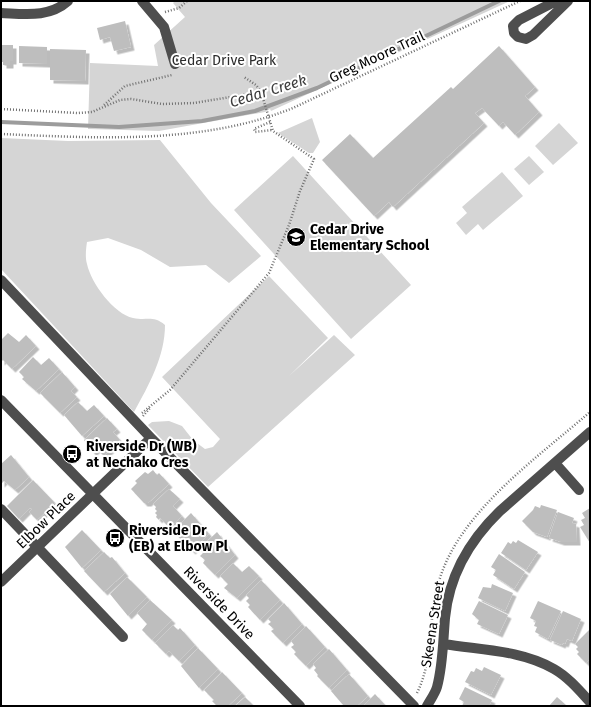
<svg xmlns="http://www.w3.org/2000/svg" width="591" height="707" font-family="'Fira Sans',sans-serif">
	<defs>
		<filter id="shadow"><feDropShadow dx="3.5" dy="3.5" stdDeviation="0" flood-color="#0004"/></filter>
	</defs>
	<rect width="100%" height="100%" fill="#fff"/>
	<path fill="#d5d5d5" d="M175,1H510L271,111L270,109L265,112L159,131L88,129L90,63L158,66L154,45L185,17L173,3Z
		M312,118L320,142L313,153H309L278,133Z
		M559,123L578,143L553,165L535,146Z
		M1,138L68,141L160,140L211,203L261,256L229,283L206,265L170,267L141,250L108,238L87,242C86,249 85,257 87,264C91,283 114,314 133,318C147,321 153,315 165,325C165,356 149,385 134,412L1,269Z
		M293,156L411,285L351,339L234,210Z
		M529,156L544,172L529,185L514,169Z
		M502,172L523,196L483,230L478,224L466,235L456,223L467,213L462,207Z
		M269,276L328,338L289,376L334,335L355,355L208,487L148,425L152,422L169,421L182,426L193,440L205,449L213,447L220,439L162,377Z"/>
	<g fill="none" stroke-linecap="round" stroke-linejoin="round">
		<path stroke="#9c9c9c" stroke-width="4" d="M1,122L119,127L202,121L255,111L317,88L499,1"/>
	</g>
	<path fill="#bebebe" filter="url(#shadow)" d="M125,21L131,47L114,51L110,37L100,40L97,28Z
		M1,45H13V61H10V65H3V62H1Z
		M19,46L47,47V64L19,63Z
		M499,46L535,87L525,96L539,112L515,135L503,122L499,126L482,108L475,113L484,123L393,207L389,202L374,216L322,160L350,134L373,158L451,87L453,89Z
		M50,49L86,50L85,81L50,80Z
		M8,333L19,342L26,335L36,346L12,369L3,360L1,362V340Z
		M33,357L41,365L49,358L59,369L36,391L22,379L24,377L19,372Z
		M62,372L75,387L71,391L77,397L60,413L40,393Z
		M78,402L87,411L94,405L104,416L82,436L64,415Z
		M107,418L117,429L113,432L120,440L104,456L97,449L93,453L84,440Z
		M11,455L29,477L15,490L4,481L1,484V464Z
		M153,470L157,475L159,473L169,484L148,503H144L131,489L137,483L135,481L145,472L148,474Z
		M33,480L55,503L37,520L29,512L32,509L30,508L19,519L7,506Z
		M169,489L180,499L173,506L182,516L170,528L160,518L159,520L156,517L157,515L155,513L157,511L155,509L156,507L153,504Z
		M541,505L557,510L547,537L533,532L522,521L533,510L535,506L540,508Z
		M590,508V543L580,527L584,525L581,520L585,518L582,513Z
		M558,512L574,518L572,523L576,524L577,542H561L549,538Z
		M191,513L209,534L192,551L173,531Z
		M82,530L101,550L82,568L65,547Z
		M217,532L235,555L215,575L203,563L205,560L200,556L203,553L199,549Z
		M518,540L538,552L526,570L501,553L508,542L511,544L513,541L516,543Z
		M104,552L110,558L112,557L125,573L104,592L84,571Z
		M499,554L525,572L514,589L493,575L496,570L491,567Z
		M233,563L242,572L249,566L259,576L237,598L224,588L228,584L220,576Z
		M127,577L147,597L128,616L110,594Z
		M261,580L280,600L260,620L248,607L250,605L246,601L249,598L246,595Z
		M492,584L513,593L505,611L478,598L483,587L491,588Z
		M150,600L172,620L152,640L142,630L147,624L137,613Z
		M479,601L508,615L499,634L477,624L479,620L472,614Z
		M538,601L561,611L548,639L535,632L537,627L534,626L536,621L530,618Z
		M284,603L302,624L283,643L271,631L274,629L268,624L271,622L268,619Z
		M563,611L581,619L572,641L567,639L565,644L563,643L562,645L550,640Z
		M173,625L178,630L180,628L195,645L179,661L169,651L166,654L155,643Z
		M306,626L325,647L306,666L294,654L296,652L291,647L294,645L291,641Z
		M590,629V659L586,663L577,654L579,652L576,649L578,647L575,644Z
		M198,648L218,669L199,688L181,666Z
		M329,649L347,670L329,688L317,676L318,675L314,670L316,668L313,664Z
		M484,667L501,675L491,695L465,682L471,671L474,672L476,668L482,671Z
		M222,672L242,693L228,706H217L212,701L214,700L204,690Z
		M349,674L368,696L357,706H344L331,691Z
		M465,687L492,700L489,706H462L464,702L459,699Z
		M375,694L386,706H363Z
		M245,697L254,706H235Z
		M557,697L567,706H549Z"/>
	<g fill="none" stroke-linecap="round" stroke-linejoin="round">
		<path stroke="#707070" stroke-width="2.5" stroke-dasharray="1 2" stroke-linecap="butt" d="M165,12L179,8L187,1
			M104,105L125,86L172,75
			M1,109L78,113L92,112L120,100L131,99L162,104L194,103L261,92L256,85L244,77
			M270,122L254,129L255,132L272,130
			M1,134C98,138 201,145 293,108L520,1
			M142,413L170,390L269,273L289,225L300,191L314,159L273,131L261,92
			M143,416L150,408
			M417,693C435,657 427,615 440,578C461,511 538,457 590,412"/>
		<path stroke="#4e4e4e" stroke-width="10" d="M142,1L164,27L175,64
			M556,1L519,20L513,26L514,33L518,37L526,39L533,35L568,1
			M1,13C25,14 49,18 68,1
			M1,280L151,438L414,706
			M1,400L300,706
			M555,463L579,490
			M1,509L123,637
			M1,582L151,438
			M444,644C480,650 522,650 554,669C568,677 579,690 590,702
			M427,706C430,700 435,694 437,687C443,665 443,641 445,618C449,576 470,540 500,511L590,432"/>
	</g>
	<defs>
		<symbol id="school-disc" viewBox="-11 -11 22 22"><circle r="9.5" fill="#000" stroke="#fff"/><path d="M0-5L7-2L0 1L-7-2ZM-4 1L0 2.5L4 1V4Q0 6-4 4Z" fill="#fff"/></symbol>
		<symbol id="bus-disc" viewBox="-11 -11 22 22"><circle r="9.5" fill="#000" stroke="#fff"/><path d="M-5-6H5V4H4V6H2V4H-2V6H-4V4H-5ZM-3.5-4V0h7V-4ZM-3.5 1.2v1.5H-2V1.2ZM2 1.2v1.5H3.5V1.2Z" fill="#fff"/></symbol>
	</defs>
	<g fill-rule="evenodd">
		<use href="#school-disc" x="285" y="226" width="22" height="22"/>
		<use href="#bus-disc" x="61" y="443" width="22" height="22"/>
		<use href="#bus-disc" x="104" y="527" width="22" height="22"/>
	</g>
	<g text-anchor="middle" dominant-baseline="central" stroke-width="4" stroke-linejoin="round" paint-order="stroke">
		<g font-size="14" fill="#000" stroke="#fff">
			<text transform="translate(377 57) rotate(-25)">Greg Moore Trail</text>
			<text transform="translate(46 520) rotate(-44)">Elbow Place</text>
			<text transform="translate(219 603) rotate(46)">Riverside Drive</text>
			<text transform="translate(433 624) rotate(-81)">Skeena Street</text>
		</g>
		<g font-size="14" fill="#2c2c2c" stroke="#fff">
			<text x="224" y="60">Cedar Drive Park</text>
		</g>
		<g font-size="14" font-weight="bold" fill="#000" stroke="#fff" text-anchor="start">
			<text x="310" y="229">Cedar Drive<tspan x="310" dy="16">Elementary School</tspan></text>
			<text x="86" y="446">Riverside Dr (WB)<tspan x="86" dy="16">at Nechako Cres</tspan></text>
			<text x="129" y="530">Riverside Dr<tspan x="129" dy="16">(EB) at Elbow Pl</tspan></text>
		</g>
		<g font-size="15" font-style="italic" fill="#3d3d3d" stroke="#fff">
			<text transform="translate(268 91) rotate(-17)">Cedar Creek</text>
		</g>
	</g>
	<rect width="591" height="707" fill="none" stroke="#000000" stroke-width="4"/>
</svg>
